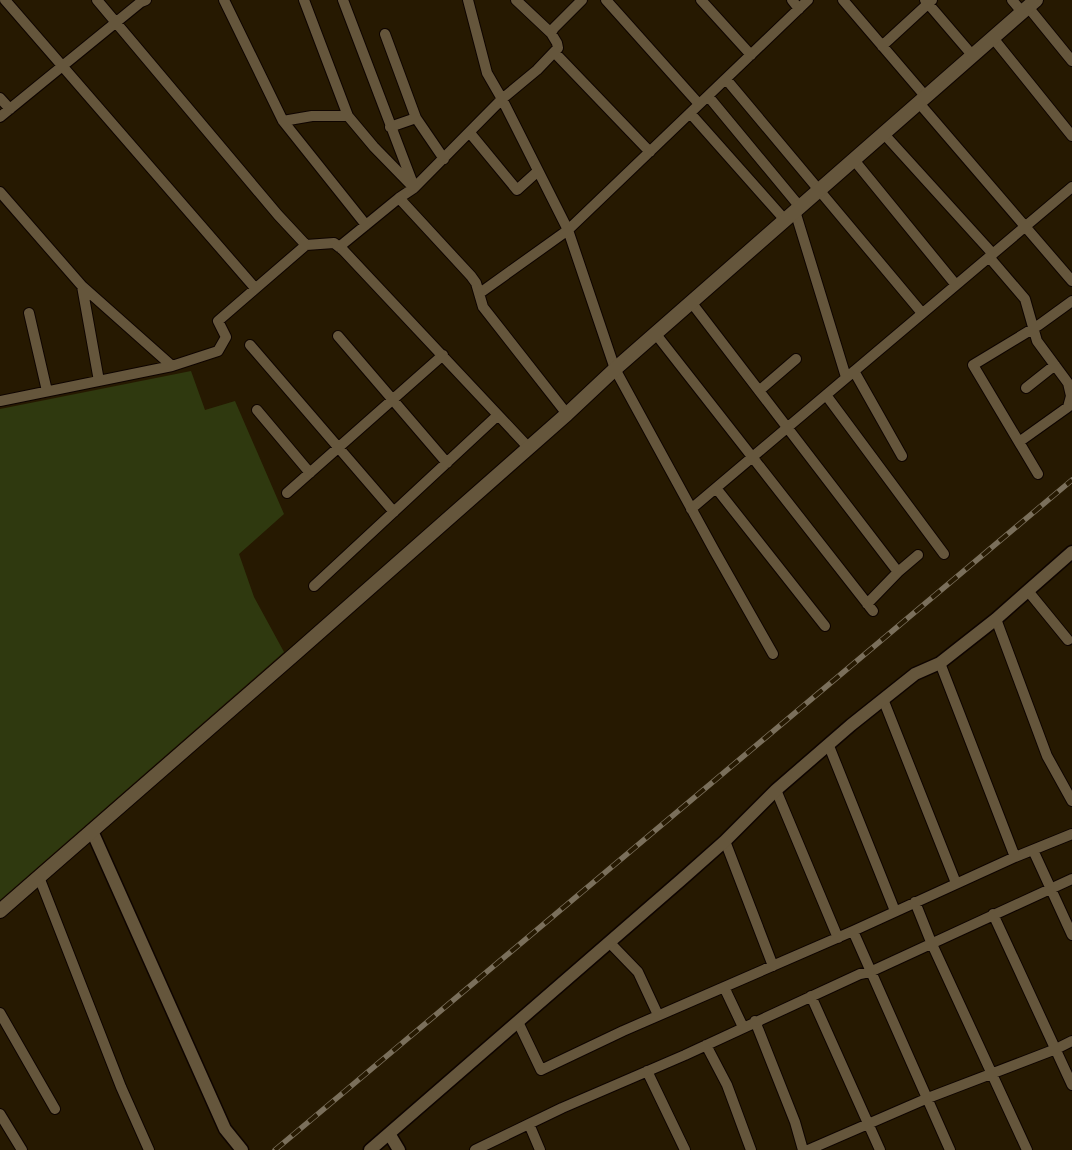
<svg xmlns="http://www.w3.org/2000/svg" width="1072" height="1150" font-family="'DM Sans',sans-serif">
	<rect width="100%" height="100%" fill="#261901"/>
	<path fill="#2f390f" d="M191,371L205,410L235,401L284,514L239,554L254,597L284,652L0,900V409Z"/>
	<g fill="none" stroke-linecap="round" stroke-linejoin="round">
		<defs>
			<path id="minor" d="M5,0L255,288
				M97,0L278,215L306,245
				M224,0L283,121L366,225
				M304,0L348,116L374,147L414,188
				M343,0L413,184
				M468,0L487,73L502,99L568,230L615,369L714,550L773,654
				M516,0L551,33
				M606,0L699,104
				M701,0L751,55
				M792,0L799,9
				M843,0L926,97
				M925,0L973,56
				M1012,0L1022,12
				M1028,7L1072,61
				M385,34L416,118L444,159
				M993,38L1072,136
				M882,46L932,0
				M554,52L650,152
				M726,79L922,313
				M708,96L800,207
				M0,98L10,109
				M919,103L1072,281
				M690,113L785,220
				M0,117L141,2L146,0
				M283,121L312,116H348
				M390,127L416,118
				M470,133L517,190L538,171
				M884,134L993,254
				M854,160L956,285
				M0,192L82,286L172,366
				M399,198L471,276L476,283L483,307L567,414
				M795,211L846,377
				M339,247L399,198L414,188L502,99L537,70L558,48L557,43L551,33L554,28L582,0
				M989,257L1025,299L1037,341L1068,383L1071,396L1068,407L1019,442
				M82,286L99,381
				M480,293L568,230L808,0
				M691,302L898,572
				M29,313L47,391
				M655,333L873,611
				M338,336L447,463
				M250,345L394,512
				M854,371L902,456
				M1026,388L1055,365
				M760,390L796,359
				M826,395L944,554
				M0,401L172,366L218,351L226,337L218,321L306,245L334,243L343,250L529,448
				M257,410L310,473
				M1038,474L973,365L1039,325L1072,301
				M716,488L825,626
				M287,493L443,355
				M691,509L1072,187
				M314,586L498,415
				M1028,591L1068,640
				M867,604L898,572L918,555
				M996,619L1047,756L1072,801
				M940,663L1015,857
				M883,699L956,883
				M829,746L895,911
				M776,790L838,938
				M725,841L773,966
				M1033,850L1072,935
				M39,877L121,1087L149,1150
				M915,902L931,942L1027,1150
				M993,914L1072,1085
				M853,931L950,1150
				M610,943L638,972L658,1015
				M724,987L743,1027
				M811,996L880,1150
				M0,1013L55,1109
				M755,1021L795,1122L803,1150
				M518,1022L541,1070L623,1031L853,931L1015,857L1072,834
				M706,1045L727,1085L751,1150
				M647,1071L685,1150
				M0,1114L22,1150
				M529,1124L540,1150
				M475,1150L562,1108L685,1055L860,974L870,972L1072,879
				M808,1150L928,1098L1056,1049L1072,1041"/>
			<path id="tertiary" d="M92,831L225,1129L242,1150
				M390,1135L399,1150
				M370,1150L681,880L725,841L776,790L851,725L915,674L940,663L996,619L1072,552"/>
			<path id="secondary" d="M0,911L297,652L567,414L615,369L1036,0"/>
		</defs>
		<use href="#minor" stroke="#0e0400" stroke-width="12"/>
		<use href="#tertiary" stroke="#0e0400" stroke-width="15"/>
		<use href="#secondary" stroke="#0e0400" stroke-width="16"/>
		<use href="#minor" stroke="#65563c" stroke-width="10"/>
		<use href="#tertiary" stroke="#65563c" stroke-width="12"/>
		<use href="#secondary" stroke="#65563c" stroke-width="14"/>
		<defs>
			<path id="rail" d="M275,1150L1072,480"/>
		</defs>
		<use href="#rail" stroke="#7a6f5b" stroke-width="5.5"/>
		<use href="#rail" stroke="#261901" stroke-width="4" stroke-dasharray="11" stroke-linecap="butt"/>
	</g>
</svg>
